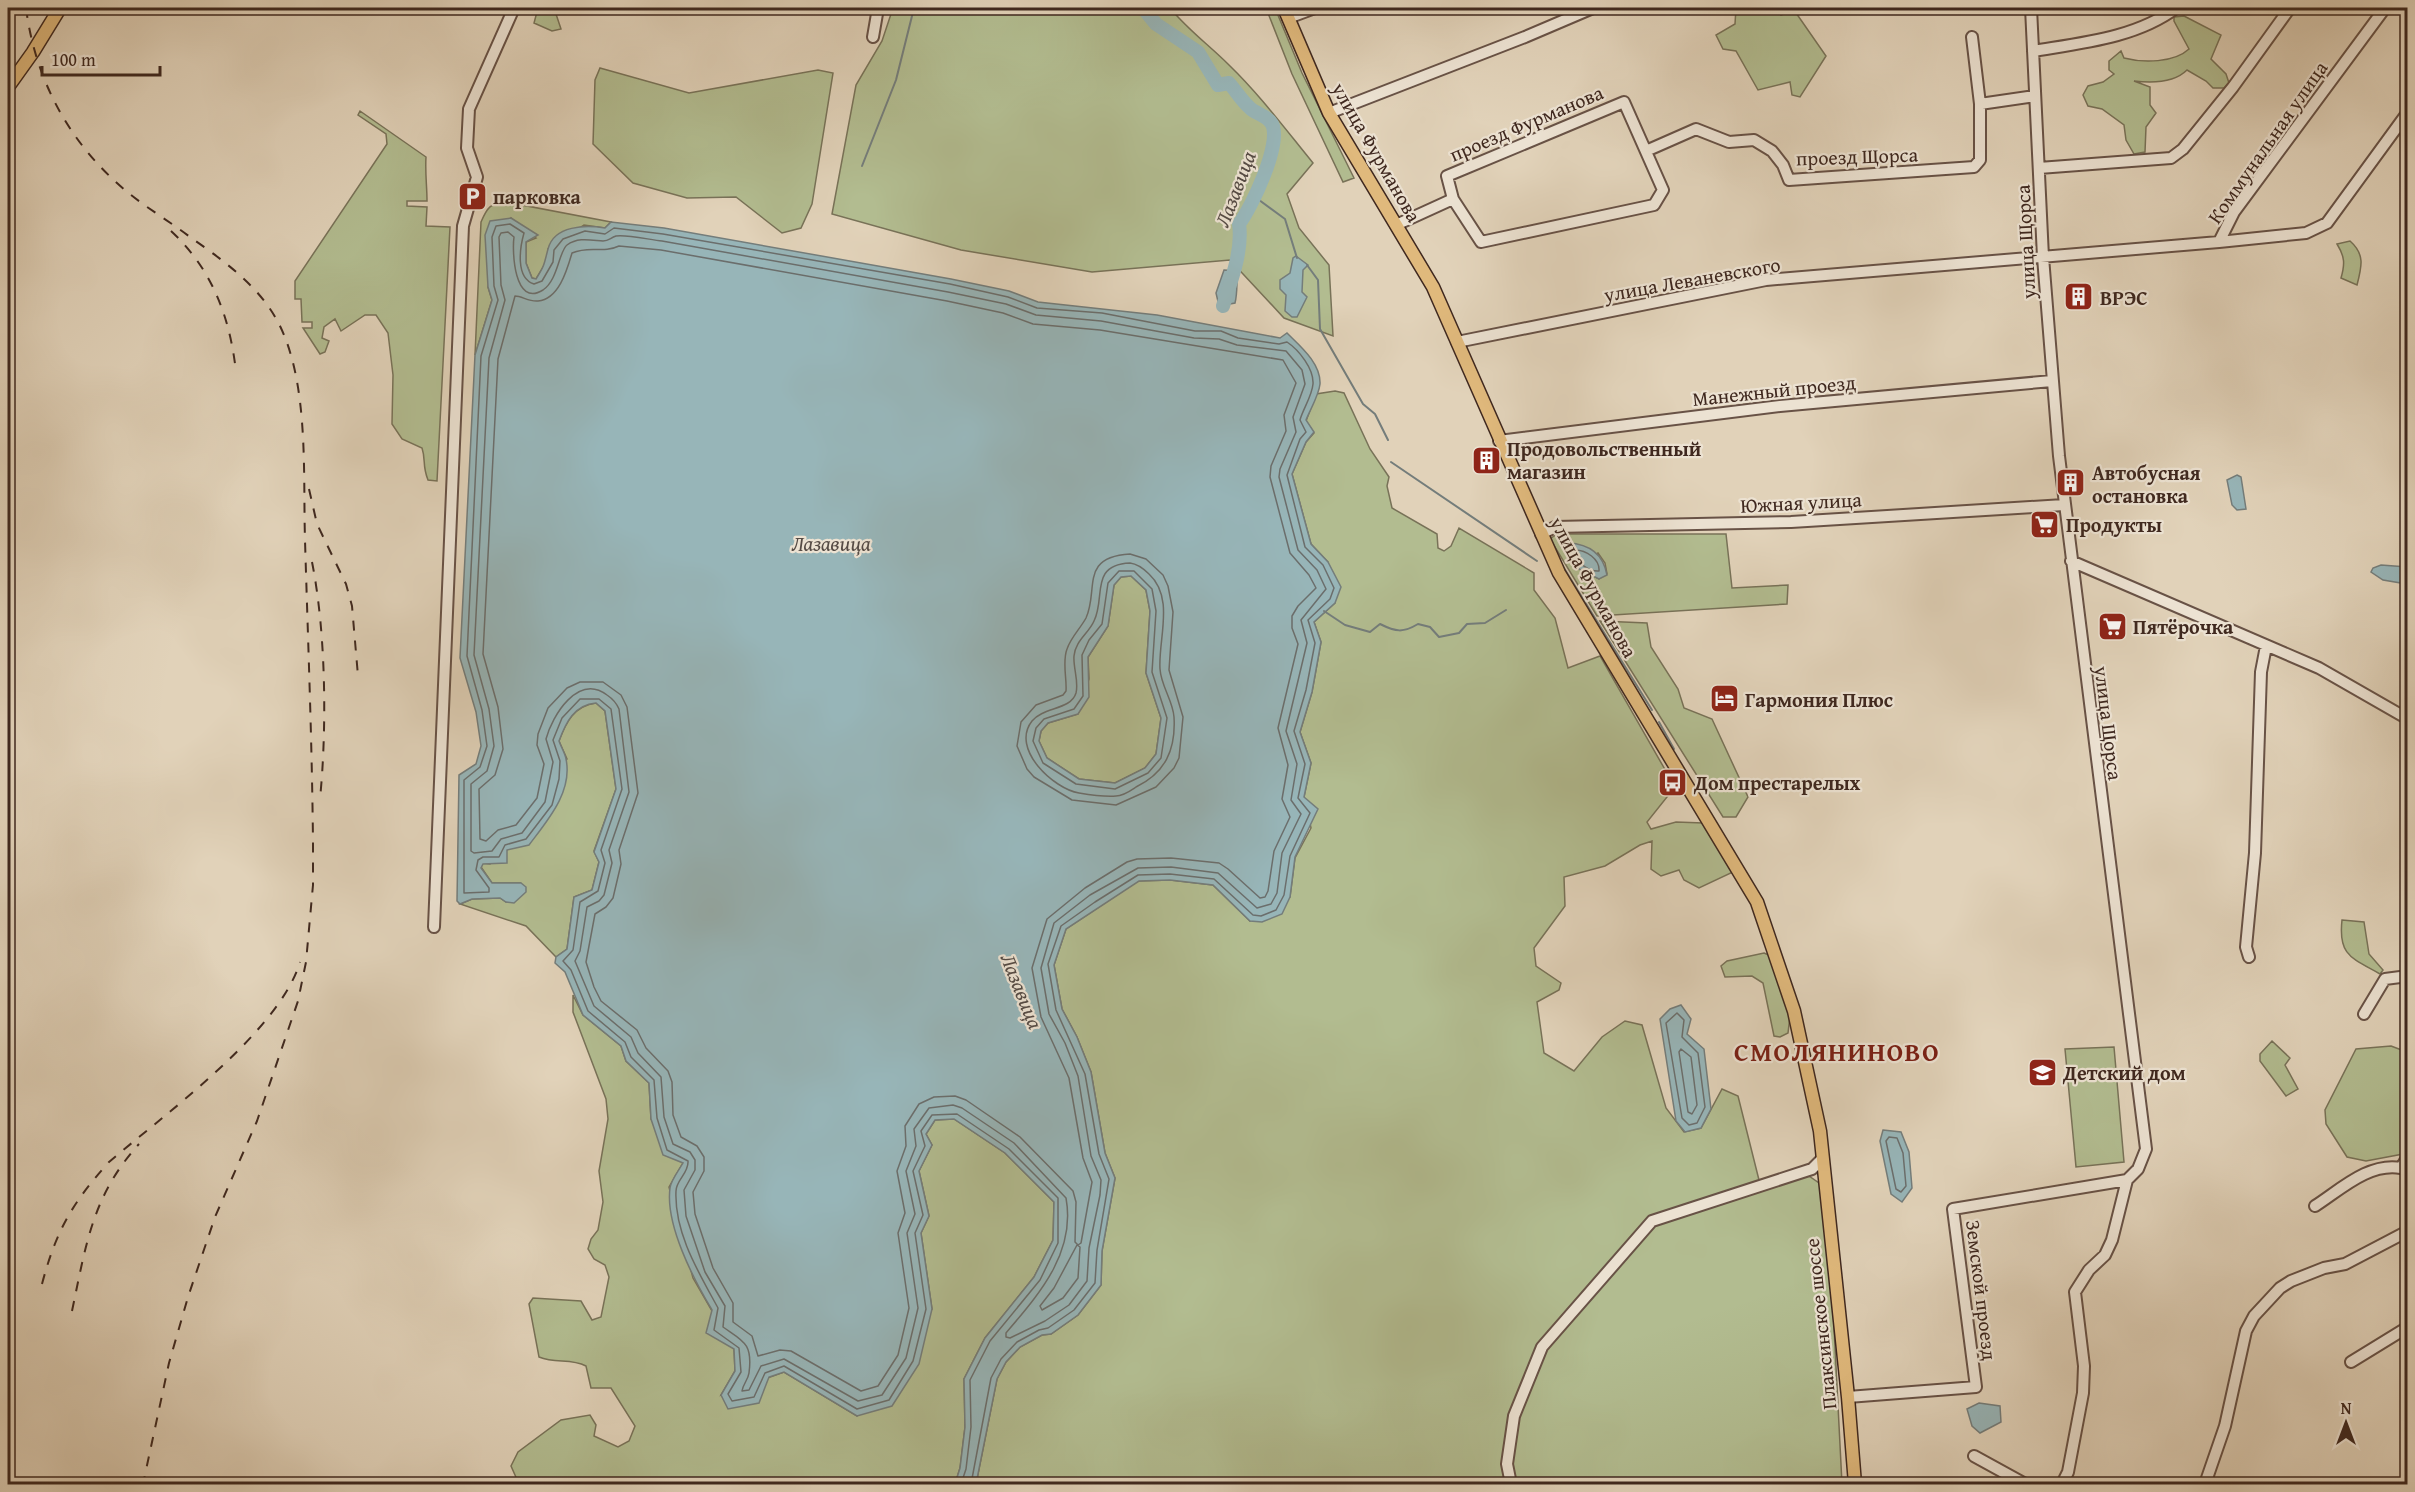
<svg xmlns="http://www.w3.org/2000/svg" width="2415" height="1492" font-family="'Gentium Book Plus',serif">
	<rect width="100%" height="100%" fill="#e1d2b9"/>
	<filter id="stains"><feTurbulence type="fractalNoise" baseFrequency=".00333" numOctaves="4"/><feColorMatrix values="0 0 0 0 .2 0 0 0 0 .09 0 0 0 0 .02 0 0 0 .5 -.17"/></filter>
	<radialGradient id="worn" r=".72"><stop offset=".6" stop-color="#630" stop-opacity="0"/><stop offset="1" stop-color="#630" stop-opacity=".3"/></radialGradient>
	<path fill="#b2bc90" stroke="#787258" stroke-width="1.5" fill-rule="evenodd" d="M538,8H554L561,29L552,31L534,23Z
		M893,8H1170C1188,30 1209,45 1229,65C1260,95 1286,130 1313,163L1287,194L1299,228L1329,265L1333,336L1284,318L1230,260L1092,272L961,250L832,214L856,85L882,41Z
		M1266,8H1275L1302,73L1354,178L1343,182L1292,74Z
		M1736,8H1775L1781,15L1794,10L1826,56L1800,97L1792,95L1790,82L1758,90L1736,51L1723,49L1716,35L1735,24Z
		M2184,16L2221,35L2211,59L2226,74L2229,83L2224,88H2213L2206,81L2187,70C2174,83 2151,83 2134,81L2150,87V105L2156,113L2146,127L2145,152L2134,154L2126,140L2124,125L2102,109L2088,106L2083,95L2088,86L2103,82L2114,74L2109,70V61L2121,51L2124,58C2143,63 2174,63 2189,49L2174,21V17Z
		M600,68L689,93L818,70L833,73L812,204L801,228L782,233L736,197L687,198L633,183L593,144L595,80Z
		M360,111L426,157C425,173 427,186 427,201H407V206L427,207L426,226L450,227L437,481L428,480C422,465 426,460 422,448L402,439L392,424L393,375L388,333L376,315H365L341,331L335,319L324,327L322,338L329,341L325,352L320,354L303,328H312V322H302L301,299H295V281L387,144L386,134L358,115Z
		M506,202L611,222L605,228L584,225L548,249V259L536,279L532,278L526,263V242L536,238L511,218L488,287L492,300L475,355L481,222C487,208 490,203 506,202Z
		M2350,241C2365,254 2362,266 2357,285L2341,278C2345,264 2345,257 2337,244Z
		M1335,391L1344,393L1370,449L1389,477L1387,486L1392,508L1437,534L1438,548L1444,551L1451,546L1459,528L1534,573V590L1555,618L1568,668L1600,656L1675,787L1647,822L1651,829L1676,822L1703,823L1733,872L1699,888L1684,880L1679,870L1661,876L1651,869L1652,841L1640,845L1605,866L1564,877L1565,906L1534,948L1536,966L1561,983L1559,990L1537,1002L1544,1053L1574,1071L1602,1037L1625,1021L1642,1025L1666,1108L1684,1132L1701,1128L1722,1089L1738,1096L1760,1184L1806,1174L1819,1183L1828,1209L1842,1484H976L997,1379L1006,1362L1020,1347L1042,1335L1051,1334L1078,1315L1101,1285L1102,1251L1115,1178L1105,1153L1091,1072L1077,1037L1062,1009L1054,965L1066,929L1138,881L1170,880L1213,885L1250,921L1290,897L1295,858L1311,828L1304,797L1311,763L1300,732L1312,692L1321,642L1314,622L1335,603L1328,562L1311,544L1292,474L1306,442L1314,433L1306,421L1316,394Z
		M1557,534H1726L1732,588L1788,585L1787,604L1597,616L1550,539ZM1598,553L1605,563L1607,574L1599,579L1573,566Z
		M1131,576L1146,590L1150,611L1146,673L1161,718L1156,754L1145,768L1115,783L1079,779L1047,758L1039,741L1041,731L1048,723L1078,714L1089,679L1088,657L1108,626L1114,585L1121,577Z
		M1600,621L1647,623L1651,647L1678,689L1684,708L1712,719L1748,797L1736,817H1723Z
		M596,703L605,711L616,789L594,851L599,862L592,890L574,897L567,949L556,957L526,926L460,904L472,899L500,898L506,902L520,883H492L481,867L483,863L490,864L507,850L567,759L559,741C566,722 574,706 596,703Z
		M2342,920L2364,922L2369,954L2383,970L2380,974C2352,958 2338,956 2342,920Z
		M1764,953L1771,956L1790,1016L1788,1033L1780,1037L1774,1036L1763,983L1752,976L1725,977L1721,966L1727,961Z
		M573,995L583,1015L621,1046L626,1061L649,1083L651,1119L683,1163L669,1187L693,1278L734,1349L735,1371L721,1395L784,1372L857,1416L932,1309L921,1233L929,1216L919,1171L932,1145L926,1134L935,1120L954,1119L1005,1153L1054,1202L1053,1240L1034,1277L985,1338L964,1379L965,1427L960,1468L955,1484H519L511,1466L518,1452L561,1420L590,1415L596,1425L594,1436L618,1447L629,1441L635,1426L611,1388H591L586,1366C570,1358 556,1364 539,1357L529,1304L533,1298L581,1301L592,1320L601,1317L609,1277L605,1265L594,1259L588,1249L591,1239L598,1230L603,1202L599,1171L608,1119L606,1099L573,1012Z
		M2272,1041L2290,1058L2285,1065L2298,1089L2286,1096L2260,1061V1054Z
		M2391,1046L2407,1052V1146L2403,1154L2366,1161L2347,1157L2326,1124L2325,1110L2356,1049Z
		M2114,1047L2124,1162L2076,1167L2065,1049Z"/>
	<path fill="#97b5b8" stroke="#747d7b" stroke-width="1.5" fill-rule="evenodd" d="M511,218L538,235L526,242V263L532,278L536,279C545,265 544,264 548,249C554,225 586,225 605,228L611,222L664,228L951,279L1009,291L1038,302L1157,315L1280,338L1287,333C1300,346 1321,363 1320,384C1319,395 1310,410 1306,420L1314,432L1306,442L1292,474L1311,544L1328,562L1341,587L1335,603L1314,622L1321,642L1312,692L1300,732L1311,763L1304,797L1318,809L1295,857L1290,897L1282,914L1262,922L1250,921L1213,885L1170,880L1139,881L1066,929L1054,965L1062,1009L1077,1037L1091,1072L1105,1153L1115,1178L1102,1251L1101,1285L1078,1315L1051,1334L1042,1335L1020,1347L1006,1362L997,1379L976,1484H955L960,1468L965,1427L964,1379L985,1338L1034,1277L1053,1240L1054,1202L1005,1153L954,1119L935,1120L926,1134L932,1145L919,1171L929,1216L921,1233L932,1309L919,1364L892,1406L857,1416L784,1372L769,1377L759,1403L728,1409L721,1395L735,1371L734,1349L706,1333L712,1310C694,1280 665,1225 670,1188C671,1180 679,1170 683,1163L663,1155L651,1119L649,1083L626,1061L621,1046L583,1015L565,972L555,963L556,957L567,949L574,897L592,890L599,862L594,852L616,789L605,711L596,703C574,705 566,722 559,741C561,747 565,753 566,759C573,792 547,821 529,845L507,850V863L483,864L481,868L492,883H521L526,887V892L514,903L506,902L500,898L472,899L460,904L457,901L459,775L476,764L481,746L476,712L460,658L475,355L492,300L488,287L485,235L490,221ZM1131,576L1146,590L1150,611L1146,673L1161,718L1156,754L1145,768L1115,783L1079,779L1047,758L1039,741L1041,731L1048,723L1078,714L1089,697L1088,657L1108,626L1114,585L1121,577Z
		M1296,256L1308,265L1303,270L1302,292L1307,297L1297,317H1292L1285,311L1286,295L1280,289V280L1290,273L1293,258Z
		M1224,270L1238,271C1236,282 1238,291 1235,303L1219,306L1216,293Z
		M2237,475L2241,477L2246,509L2237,510L2232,505L2227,480Z
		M1568,543C1589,544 1603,553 1607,575L1599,579L1573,566L1563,549Z
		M2381,565L2407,567V584L2383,580L2371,572L2373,568Z
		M1681,1005L1691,1019L1687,1034L1704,1049L1711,1109L1701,1128L1685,1132L1676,1121L1660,1019L1670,1009Z
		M1883,1130L1901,1132L1909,1152L1912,1188L1902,1202L1891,1194L1880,1141Z
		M1979,1403L2000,1406L2001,1422L1980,1433L1972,1426L1967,1409Z"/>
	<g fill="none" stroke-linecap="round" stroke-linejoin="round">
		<path stroke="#6b6e6c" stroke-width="1.5" d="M508,232L514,237C512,251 514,308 543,290C558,280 559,251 567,245C578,237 590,240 603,241C609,241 610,238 616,236C625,234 651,240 662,241L948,292L1006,304L1036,315L1101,321L1194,338L1219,339L1237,345L1286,351L1302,370L1305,384L1293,417L1296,432L1280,469L1279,477L1298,550L1317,570L1326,589L1301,620L1307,643L1286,731L1297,764L1291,800L1301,814L1282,853L1277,893L1271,904L1257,908L1218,873L1171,867L1138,868L1090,895L1054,923L1041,968L1049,1014L1065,1043L1078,1076L1091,1156L1101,1180L1100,1195L1089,1248L1087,1281L1069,1305L1045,1321L1010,1338L1006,1337V1333C1039,1294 1076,1253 1066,1198L1014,1143L962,1108L953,1105L929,1108L914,1129L916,1146L906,1171L915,1214L907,1233L918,1308L906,1358L882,1395L858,1401L784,1359L761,1366L749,1390L742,1391C743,1384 748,1380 749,1373C753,1343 743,1341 723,1327L725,1306L705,1272L686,1216L684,1190L695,1170V1160L690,1152L673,1144L664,1117L661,1077L638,1053L631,1037L594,1006L575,961L580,951L587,907L599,901L604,895L612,863L609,850L629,792L619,709C616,702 613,699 607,695C578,673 552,716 546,739L553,762L545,802L522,833L501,839L492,851L474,853L471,851V784L487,771L494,746L489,709L474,655L489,358L505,300L501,285L499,237L501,233Z
			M619,246L661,250L947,301L1003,313L1033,324L1100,330L1283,360L1296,383L1284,415L1286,431L1271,466L1270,477L1290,553L1309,575L1316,588L1298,606L1292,616V628L1298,644L1278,728L1288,765L1282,799L1290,817L1274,851L1268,891L1265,897L1260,898L1228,869L1219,863L1171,858L1137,859L1127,862L1085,888L1047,919L1032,968L1041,1017L1069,1078L1083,1158L1092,1182L1081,1243L1078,1245L1075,1242L1076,1202L1073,1191L1020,1137L966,1100L955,1096L934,1097L919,1104L905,1126L906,1146L897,1171L905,1213L898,1233L909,1308L898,1355L878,1386L861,1391L791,1351L780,1350L758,1356L752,1336L733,1322V1303L713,1268L695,1214L693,1192L704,1171V1157L697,1146L681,1137L673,1115L672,1082L668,1071L646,1048L637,1030L601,1001L594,987L586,962L595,914L606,907L613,898L621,864L619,850L638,793L627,707L621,695L603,682H580L567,688L548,708L538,734L537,745L544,764L537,798L516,825L498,830L486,841L480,839L479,789L495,775L503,749L498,707L483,654L498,359L515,296C522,296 529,302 538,301C559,299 567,270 572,253C591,245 602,254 619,246Z
			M1575,550C1586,550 1600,559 1599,571C1589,572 1578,563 1572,553Z
			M1130,554L1146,559L1163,575L1168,586L1173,612L1169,670L1183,717L1179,758L1174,768L1156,787L1116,805L1072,800L1034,777L1027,769L1017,746L1021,722L1036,705L1063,695L1066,691C1067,678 1062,662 1067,649C1071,637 1080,629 1086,618C1099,590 1079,557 1130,554Z
			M1130,563C1138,564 1143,568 1149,574C1175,598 1158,639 1160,669C1161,686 1173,701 1174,717C1176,750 1165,773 1136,787C1130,791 1123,796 1116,796C1104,797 1091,795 1079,793C1054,789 1010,749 1032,721C1043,707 1071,710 1076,693C1079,681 1073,668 1074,656C1075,641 1089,633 1094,621C1106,597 1089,565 1130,563Z
			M1119,571H1134L1152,589L1156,611L1152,672L1167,718L1161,758L1148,773L1115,789L1076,784L1043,763L1033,741L1036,728L1044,719L1074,709L1083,696L1082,655L1089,640L1102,624L1108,583Z
			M1677,1013L1684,1020L1682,1037L1698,1053L1705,1107L1697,1123L1689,1125L1682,1118L1666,1023Z
			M1681,1049L1691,1057L1697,1105L1692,1114L1688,1112L1679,1052Z
			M1889,1137L1897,1138L1903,1153L1906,1186L1901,1192L1896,1189L1886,1141Z
			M1077,1245L1080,1247L1078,1278L1063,1298L1042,1310L1040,1306L1054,1288Z
			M961,1484L966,1469L971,1427L970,1380L990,1341L1040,1280L1058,1243V1198L1009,1149L957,1114L932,1115L921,1131L925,1146L913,1171L923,1215L915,1233L926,1309L913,1361L889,1400L857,1409L784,1366L765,1373L754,1397L732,1401L728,1394L741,1372L739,1348L714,1330L718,1308C699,1273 674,1233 676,1191C676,1180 689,1173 688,1161L667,1150L657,1118L654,1080L631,1057L625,1042L588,1011L571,970L563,961L573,950L580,902L598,891L605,863L601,850L622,789L611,709L599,699H580L562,718L553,740L560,761L559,779L552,805L526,839L505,845L499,857H483L478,860L476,870L489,888V892L464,893V780L480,767L487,746L482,710L467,656L481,356L498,300L494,286L492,237L496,226L510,224L524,233C520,247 515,278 534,284L542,281L553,262L554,250L563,239L585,231L605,234L614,228L663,234L950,284L1008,297L1037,308L1102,313L1195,331H1221L1238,338L1279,344L1287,342C1299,350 1314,369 1313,384C1312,396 1303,409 1300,420L1306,432L1300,439L1287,475L1305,547L1323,565L1334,588L1330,599L1308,620L1315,643L1306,690L1294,731L1305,764L1298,798L1310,813L1290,856L1284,895L1276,910L1261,916L1253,915L1214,879L1170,874L1138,875L1095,902L1061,926L1048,964L1056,1010L1085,1074L1099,1154L1109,1179L1097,1250L1095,1283L1074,1310L1048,1328L1039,1330L1017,1342L1001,1359L991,1378L971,1484"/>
		<path stroke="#747d7b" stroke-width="2" d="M862,166L896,80L914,8
			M1255,197L1285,219L1297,258
			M1307,265L1318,280L1320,329L1363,404L1375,414L1388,440
			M1391,462L1537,561
			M1562,565L1652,710
			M1324,611L1345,625L1370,632L1380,624C1396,632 1403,633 1418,624L1430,627L1439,637L1459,633L1467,624L1485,623L1506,610
			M1659,722L1674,749"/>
		<path stroke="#97b5b8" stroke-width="14" d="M1143,8L1156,24L1198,52L1218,85L1229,83C1236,91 1242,101 1250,108C1256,114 1267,115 1272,124C1282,143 1252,207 1239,224C1243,250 1231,281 1223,306"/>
		<defs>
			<path id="minor" d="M2031,8L2043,257L2059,456L2146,1149L2138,1169L2127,1180L2112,1240L2105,1255L2089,1270L2075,1292L2084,1366L2083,1393L2068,1472L2062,1484
				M1288,18L1315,8
				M873,37L878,8
				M1972,37L1980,104
				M2033,51C2081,43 2136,38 2176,8
				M1624,102L1663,190L1654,205L1481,242L1453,199L1447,176Z
				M1329,113L1525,37L1593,8
				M1646,151L1696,129L1729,142L1754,140L1772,151L1783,165L1789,180L1974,167L1980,160V104L2035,96
				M2039,168L2171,158L2183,149L2233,87L2290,8
				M1396,225L1453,199
				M2219,242L2306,233L2327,223L2408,112
				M1457,342L1766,280L2219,242L2234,212L2385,8
				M1499,441L1780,406L2052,381
				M1541,534L1555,527L1791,522L2064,505
				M2071,561L2319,668L2408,719
				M434,927L463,226L477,177L467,148L469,109L514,8
				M2249,957L2246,947L2255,853L2261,672L2266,646
				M2364,1014L2385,979L2408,976
				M2315,1206C2340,1190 2369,1162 2401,1168L2408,1156
				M2351,1362L2408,1327
				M1848,1397L1976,1387L1953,1209L2127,1180
				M2407,1421H2408
				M1974,1456L2025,1484
				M1511,1484L1507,1464L1514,1416L1542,1347L1652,1221L1812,1169L1822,1159
				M2205,1484L2225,1426L2246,1331L2254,1316L2280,1288L2291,1281L2324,1268L2345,1264L2408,1231"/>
			<path id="major" d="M1284,8L1329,113L1433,287L1559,573L1757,902L1794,1011L1820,1131L1848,1397L1855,1484
				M8,87L33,52L60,8"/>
		</defs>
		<use href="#minor" stroke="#685246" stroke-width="14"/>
		<use href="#major" stroke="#3f281f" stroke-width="15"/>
		<use href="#minor" stroke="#ece2d2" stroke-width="10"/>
		<use href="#major" stroke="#e0b97c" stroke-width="12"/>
		<path stroke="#3f281f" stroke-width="2" stroke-dasharray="10 10" stroke-linecap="butt" d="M26,8C35,79 69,143 125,190C145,207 169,221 190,237C224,261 261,287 280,326C309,386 303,474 305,540C308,641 312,742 313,843V885L306,962L298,1001L257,1121L215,1217L188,1297L169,1363L143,1484
			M171,231C212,269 230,317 236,372
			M309,489L317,524L346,584L352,606L358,676
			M312,562C326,632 327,728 320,799
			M42,1284C56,1231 72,1203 109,1162C165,1114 279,1032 300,962
			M72,1311C86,1245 92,1196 139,1144"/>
	</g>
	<defs>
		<symbol id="parking-square" viewBox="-11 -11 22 22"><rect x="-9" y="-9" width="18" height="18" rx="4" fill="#8f2418" stroke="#ece2d2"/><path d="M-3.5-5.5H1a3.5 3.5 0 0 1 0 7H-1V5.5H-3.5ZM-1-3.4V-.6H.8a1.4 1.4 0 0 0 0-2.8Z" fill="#fff"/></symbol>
		<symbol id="building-square" viewBox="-11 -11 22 22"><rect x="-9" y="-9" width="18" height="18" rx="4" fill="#8f2418" stroke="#ece2d2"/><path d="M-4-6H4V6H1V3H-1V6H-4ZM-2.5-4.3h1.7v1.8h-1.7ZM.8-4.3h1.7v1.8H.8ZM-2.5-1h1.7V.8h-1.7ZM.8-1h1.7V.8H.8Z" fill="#fff"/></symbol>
		<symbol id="supermarket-square" viewBox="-11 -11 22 22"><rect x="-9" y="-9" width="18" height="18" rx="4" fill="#8f2418" stroke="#ece2d2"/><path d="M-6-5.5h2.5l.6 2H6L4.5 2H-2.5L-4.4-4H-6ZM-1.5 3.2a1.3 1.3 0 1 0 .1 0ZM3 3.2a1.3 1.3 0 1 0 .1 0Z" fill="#fff"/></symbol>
		<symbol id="hotel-square" viewBox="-11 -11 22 22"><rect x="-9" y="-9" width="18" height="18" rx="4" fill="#8f2418" stroke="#ece2d2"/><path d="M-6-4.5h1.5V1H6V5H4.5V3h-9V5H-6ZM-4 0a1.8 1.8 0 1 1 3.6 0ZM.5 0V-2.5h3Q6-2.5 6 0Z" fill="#fff"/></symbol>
		<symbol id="bus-square" viewBox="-11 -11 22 22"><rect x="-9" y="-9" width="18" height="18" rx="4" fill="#8f2418" stroke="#ece2d2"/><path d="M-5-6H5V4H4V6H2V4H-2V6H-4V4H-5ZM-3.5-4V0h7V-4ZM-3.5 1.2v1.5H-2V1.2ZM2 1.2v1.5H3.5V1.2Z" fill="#fff"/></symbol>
		<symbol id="school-square" viewBox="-11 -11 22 22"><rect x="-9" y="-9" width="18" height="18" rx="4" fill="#8f2418" stroke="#ece2d2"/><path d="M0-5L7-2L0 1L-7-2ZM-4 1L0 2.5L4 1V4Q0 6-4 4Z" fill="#fff"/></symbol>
	</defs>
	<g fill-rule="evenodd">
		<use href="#parking-square" x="456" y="180" width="33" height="33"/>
		<use href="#building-square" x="2062" y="280" width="33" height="33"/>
		<use href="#building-square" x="1470" y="444" width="33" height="33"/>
		<use href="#building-square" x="2054" y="466" width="33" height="33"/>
		<use href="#supermarket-square" x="2028" y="508" width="33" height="33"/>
		<use href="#supermarket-square" x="2096" y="610" width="33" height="33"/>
		<use href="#hotel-square" x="1708" y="682" width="33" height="33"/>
		<use href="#bus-square" x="1656" y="766" width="33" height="33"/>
		<use href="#school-square" x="2026" y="1056" width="33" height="33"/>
	</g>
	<g text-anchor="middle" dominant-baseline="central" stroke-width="4.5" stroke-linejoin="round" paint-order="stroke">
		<g font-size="20" fill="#3f281f" stroke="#ece2d2">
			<text transform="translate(1526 123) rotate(-23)">проезд Фурманова</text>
			<text transform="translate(2267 142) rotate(-55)">Коммунальная улица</text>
			<text transform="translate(1377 152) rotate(60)">улица Фурманова</text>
			<text transform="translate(1857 156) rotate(-2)">проезд Щорса</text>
			<text transform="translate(2025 242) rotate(-93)">улица Щорса</text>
			<text transform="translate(1692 279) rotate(-10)">улица Леваневского</text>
			<text transform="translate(1774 390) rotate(-6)">Манежный проезд</text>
			<text transform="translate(1801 502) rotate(-3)">Южная улица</text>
			<text transform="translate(1594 587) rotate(61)">улица Фурманова</text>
			<text transform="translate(2109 723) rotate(83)">улица Щорса</text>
			<text transform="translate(1982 1290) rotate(83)">Земской проезд</text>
			<text transform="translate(1820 1324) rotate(-96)">Плаксинское шоссе</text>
		</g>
		<g font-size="20" font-weight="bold" fill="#3f281f" stroke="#ece2d2" text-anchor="start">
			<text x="493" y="196">парковка</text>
			<text x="2100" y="297">ВРЭС</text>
			<text x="1507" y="448">Продовольственный<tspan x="1507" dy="23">магазин</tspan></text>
			<text x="2092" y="472">Автобусная<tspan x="2092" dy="23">остановка</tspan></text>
			<text x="2066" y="524">Продукты</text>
			<text x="2133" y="626">Пятёрочка</text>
			<text x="1745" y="699">Гармония Плюс</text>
			<text x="1694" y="782">Дом престарелых</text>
			<text x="2063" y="1072">Детский дом</text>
		</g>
		<g font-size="21" font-style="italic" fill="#554b45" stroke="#ece2d2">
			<text transform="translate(1235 189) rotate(-69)">Лазавица</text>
			<text x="831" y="543">Лазавица</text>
			<text transform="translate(1022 991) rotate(68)">Лазавица</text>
		</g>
		<g font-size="26" font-weight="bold" letter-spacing="1.5" fill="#7a1f14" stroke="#ece2d2">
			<text x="1837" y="1051">СМОЛЯНИНОВО</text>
		</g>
	</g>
	<rect width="2415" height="1492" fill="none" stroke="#e1d2b9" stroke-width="30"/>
	<rect x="9" y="9" width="2397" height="1474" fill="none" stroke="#3f281f" stroke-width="3"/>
	<rect x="15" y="15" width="2385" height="1462" fill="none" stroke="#3f281f" stroke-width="1.5"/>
	<g transform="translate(2346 1423)" stroke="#ece2d2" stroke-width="4.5" paint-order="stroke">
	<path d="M0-4.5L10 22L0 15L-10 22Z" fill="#3f281f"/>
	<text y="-9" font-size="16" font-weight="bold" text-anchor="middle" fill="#3f281f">N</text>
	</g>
	<path d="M42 66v9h118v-9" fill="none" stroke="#3f281f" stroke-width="3"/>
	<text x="51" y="66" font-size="18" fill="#3f281f" stroke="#ece2d2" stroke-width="4.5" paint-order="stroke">100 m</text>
	<rect width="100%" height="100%" filter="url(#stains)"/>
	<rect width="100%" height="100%" fill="url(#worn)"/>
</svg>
